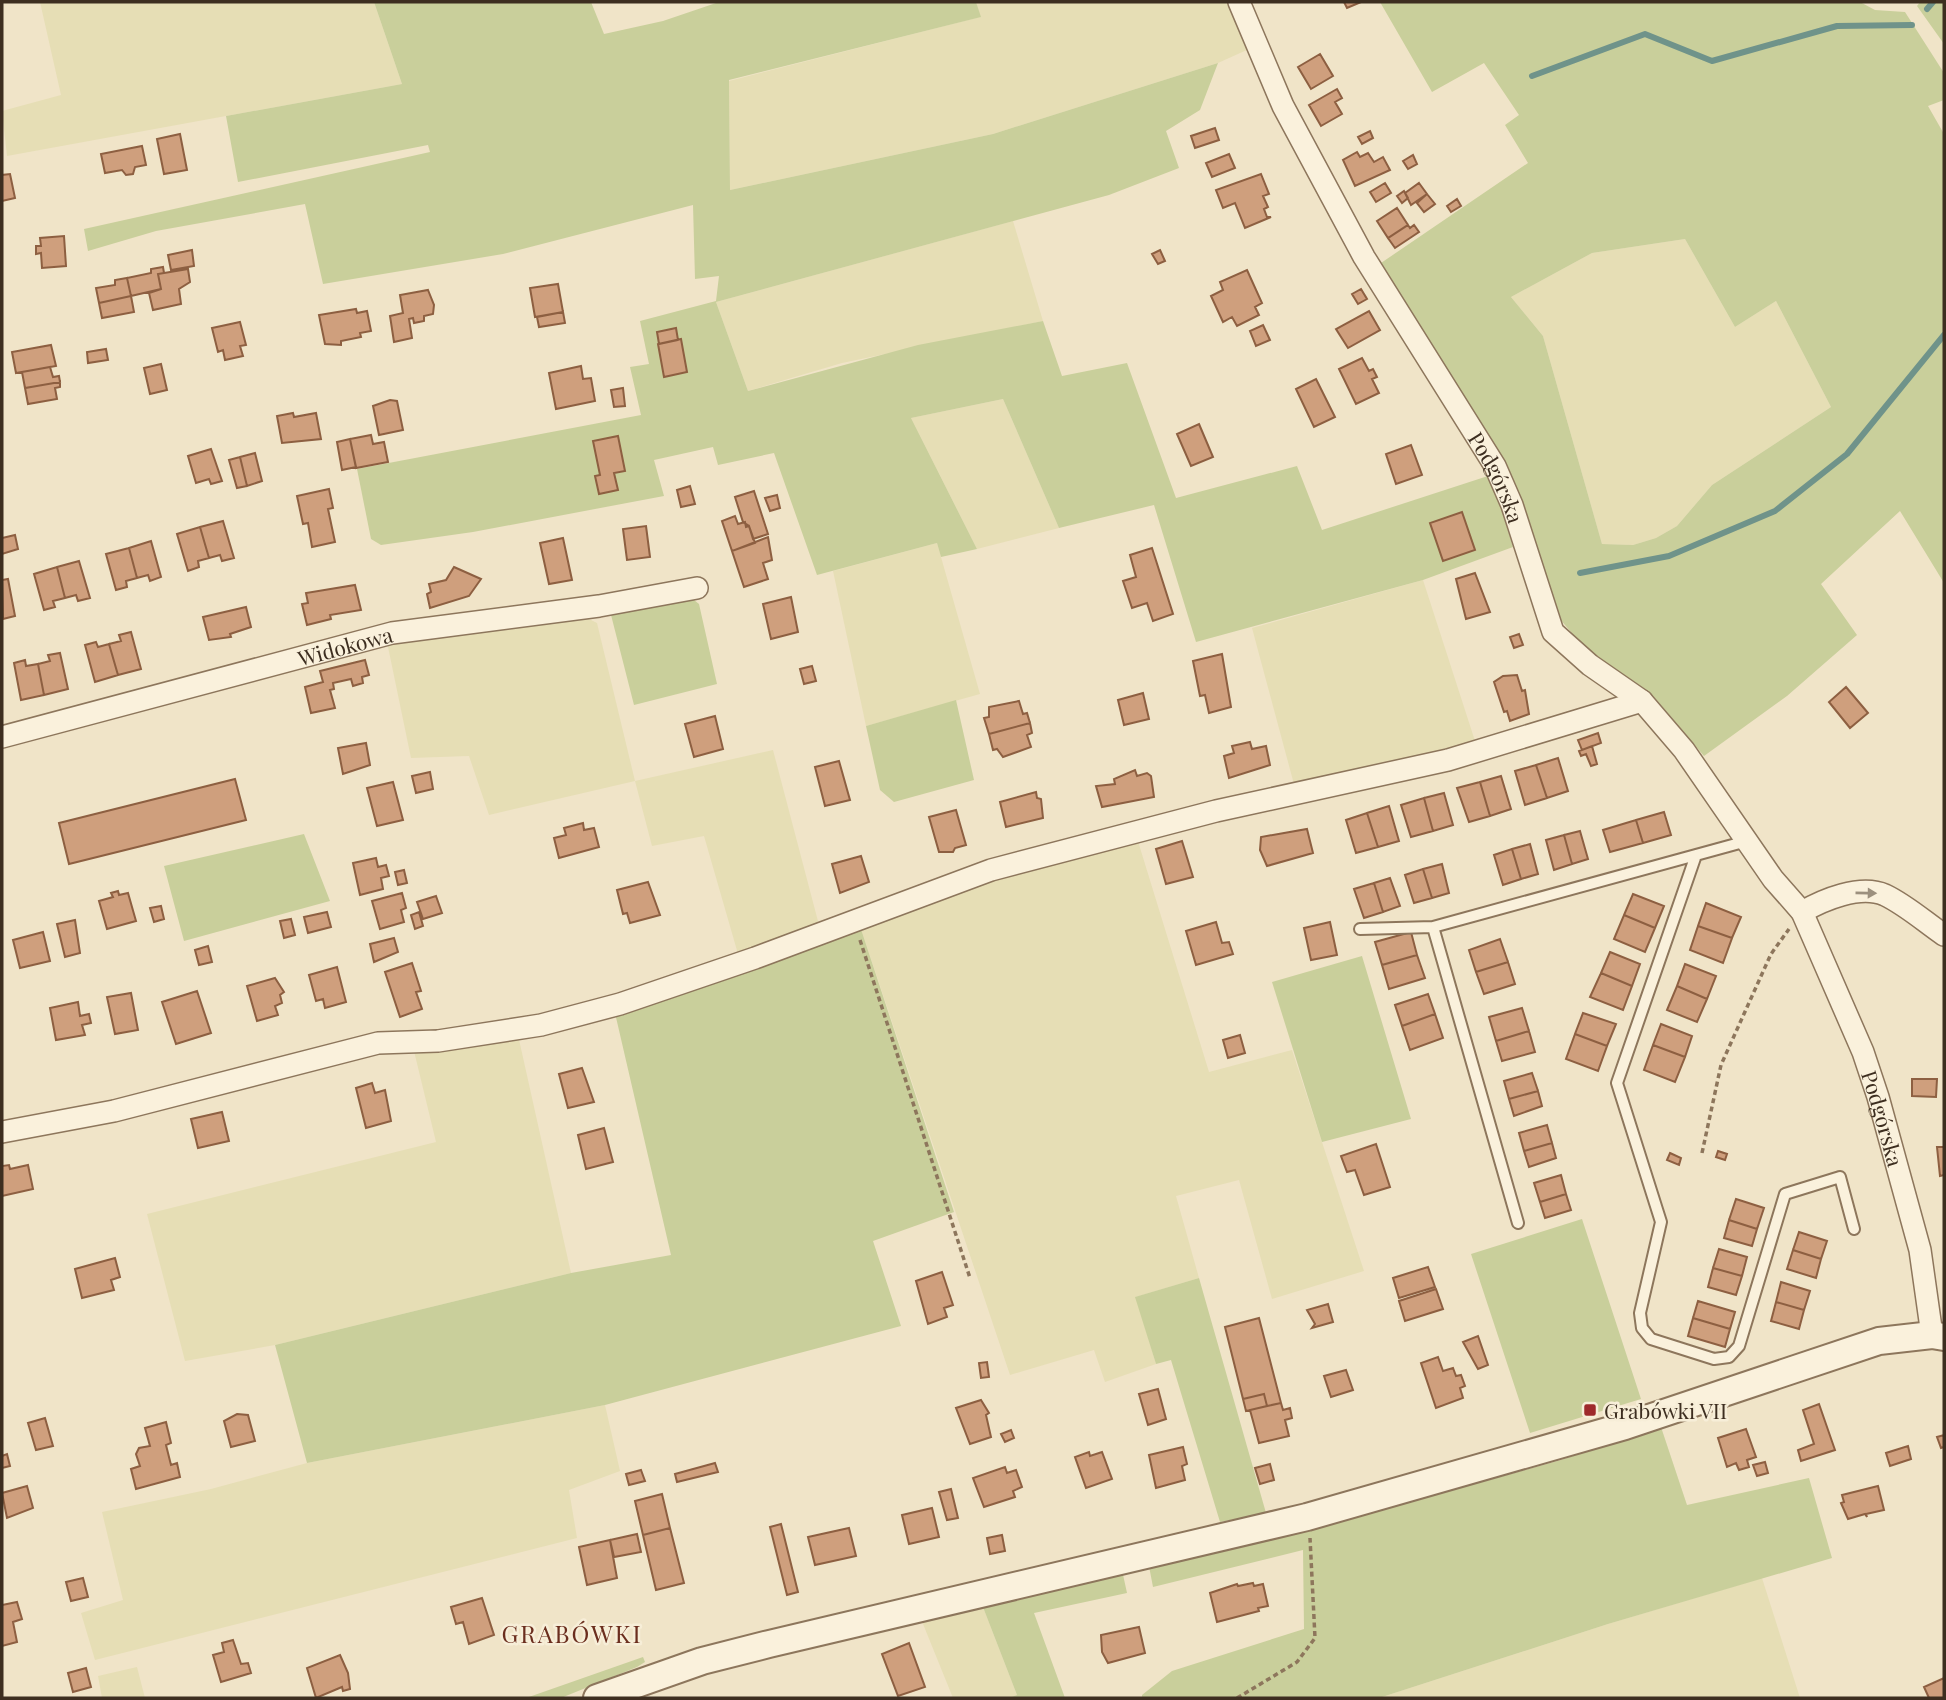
<svg xmlns="http://www.w3.org/2000/svg" width="1946" height="1700" font-family="'Playfair Display',serif">
	<rect width="100%" height="100%" fill="#f0e4c8"/>
	<path fill="#e6deb5" d="M40,2H374L402,84L7,156L2,111L61,95Z
		M976,2H1229L1249,49L1218,63L993,134L730,190L729,81L980,17Z
		M1013,221L1043,321L842,363L748,391L716,302Z
		M1685,239L1735,327L1776,301L1831,407L1712,485L1677,526L1656,538L1633,545L1602,544L1543,336L1511,297L1592,253Z
		M1003,399L1059,528L977,549L911,418Z
		M937,543L980,694L866,726L833,571Z
		M1423,580L1475,741L1295,788L1252,628Z
		M585,617L597,623L635,781L773,750L819,925L738,954L704,836L652,846L635,781L489,815L469,756L411,758L387,642Z
		M1137,838L1209,1072L1292,1050L1364,1271L1272,1299L1239,1180L1176,1196L1199,1278L1136,1297L1156,1364L1105,1382L1094,1350L1010,1375L860,926L944,892Z
		M518,1035L571,1273L275,1345L185,1361L147,1214L436,1142L414,1051Z
		M605,1405L620,1471L569,1490L577,1538L95,1660L81,1613L123,1600L102,1512L211,1489L307,1463Z
		M1762,1578L1800,1698H1379L1608,1624Z
		M981,1602L1017,1695L1009,1698H953L921,1619Z
		M137,1667L145,1698H102L98,1676Z"/>
	<path fill="#c9cf9b" fill-rule="evenodd" d="M374,2H591L604,34L663,21L719,2H976L981,17L729,80L730,190L993,134L1218,63L1200,110L1166,131L1179,168L1109,195L716,302L748,391L918,345L1043,321L1062,376L1127,363L1176,498L1297,466L1322,530L1491,475L1513,547L1423,580L1196,642L1154,505L1059,528L1003,399L911,418L977,549L941,557L937,543L817,575L774,453L718,465L713,447L654,460L664,496L473,532L381,545L371,539L357,469L641,415L630,367L649,364L640,321L716,301L719,276L695,279L693,205L503,254L323,284L305,204L156,231L88,251L84,229L430,152L428,145L238,182L226,116L402,84Z
		M1380,2H1860L1875,10L1905,12L1944,73V100L1928,106L1944,134V583L1900,511L1821,584L1857,635L1787,696L1704,756L1653,696L1587,651L1554,612L1507,470L1381,263L1528,163L1505,125L1519,115L1484,63L1432,92ZM1685,239L1735,327L1776,301L1831,407L1712,485L1677,526L1656,538L1633,545L1602,544L1543,336L1511,297L1592,253Z
		M1920,2H1944V44L1917,6Z
		M689,596L699,604L717,684L634,705L610,611Z
		M956,700L974,780L894,802L880,790L866,726Z
		M304,834L330,901L184,941L164,866Z
		M860,926L954,1212L873,1241L901,1326L605,1405L307,1463L275,1345L571,1273L671,1255L615,1013Z
		M1362,956L1411,1119L1322,1142L1272,982Z
		M1582,1219L1641,1399L1530,1433L1471,1254Z
		M1199,1278L1266,1513L1220,1522L1171,1360L1156,1364L1135,1297Z
		M1661,1427L1687,1505L1809,1478L1832,1558L1608,1624L1379,1698H1142V1695L1172,1671L1304,1629L1303,1550L1153,1587L1148,1561L1303,1531L1561,1460Z
		M1122,1570L1127,1593L1034,1613L1065,1698H1009L1017,1695L981,1602Z
		M643,1657L645,1662L637,1667L561,1698H526Z"/>
	<g fill="none" stroke-linecap="round" stroke-linejoin="round">
		<path stroke="#6f938a" stroke-width="6" d="M1927,9L1933,2
			M1532,76L1645,34L1712,61L1837,26L1912,25
			M1580,573L1669,556L1775,511L1847,454L1944,335"/>
	</g>
	<path fill="#cf9f7d" stroke="#8d5f41" stroke-width="2" d="M1344,2H1361L1347,8Z
		M1320,54L1333,76L1311,89L1298,67Z
		M1337,89L1342,98L1335,102L1342,114L1321,126L1309,105Z
		M1215,128L1219,140L1195,148L1191,136Z
		M1370,131L1373,138L1362,144L1358,137Z
		M180,134L187,170L164,174L157,139Z
		M142,146L146,165L135,167L133,174L126,175L122,170L105,173L101,154Z
		M1357,152L1360,157L1368,153L1374,162L1383,157L1390,170L1355,186L1343,160Z
		M1229,154L1235,168L1212,177L1206,163Z
		M1413,155L1417,164L1408,169L1403,161Z
		M10,174L15,198L2,201V175Z
		M1261,174L1269,194L1263,196L1268,207L1264,209L1267,217H1271L1245,228L1235,203L1223,208L1216,190Z
		M1385,183L1391,193L1376,202L1370,192Z
		M1419,183L1427,194L1411,205L1405,193Z
		M1404,191L1408,198L1402,203L1397,196Z
		M1427,194L1435,204L1424,212L1417,203Z
		M1457,199L1461,206L1451,212L1447,206Z
		M1397,208L1408,225L1388,238L1377,221Z
		M1408,225L1410,228L1414,225L1419,232L1395,248L1388,238Z
		M64,236L66,266L42,268L41,253L36,254V246H41L40,238Z
		M192,250L194,266L171,270L168,255Z
		M1160,250L1165,261L1158,264L1152,254Z
		M163,267L164,273L158,274L161,289L131,296L127,278L151,273V269Z
		M188,269L190,282L179,289L181,304L153,310L149,293L161,289L158,274Z
		M1247,270L1262,303L1255,307L1259,315L1237,326L1232,317L1223,322L1211,296L1223,290L1220,282Z
		M127,278L131,296L99,303L96,288L115,285V280Z
		M558,284L563,312L535,317L530,288Z
		M1361,289L1367,299L1358,304L1352,294Z
		M428,290L434,305L433,314L424,316V321L414,323L413,318L409,319L412,338L394,342L390,316L403,313L400,295Z
		M131,296L134,312L102,318L99,303Z
		M356,309L357,313L367,311L371,331L360,333L361,337L341,341V345L325,344L319,315Z
		M1369,311L1380,330L1348,348L1336,329Z
		M563,312L565,323L539,327L537,317Z
		M240,322L246,345L240,346L243,356L225,360L223,350L218,352L212,328Z
		M1263,325L1270,340L1256,346L1250,331Z
		M676,328L678,340L659,344L657,332Z
		M681,339L687,372L664,377L658,344Z
		M51,345L56,366L16,373L12,352Z
		M106,349L108,360L88,363L87,352Z
		M1362,358L1369,371L1373,369L1377,377L1372,379L1379,393L1356,404L1339,369Z
		M161,364L167,390L150,394L144,368Z
		M581,366L583,379L591,378L595,401L556,409L549,373Z
		M50,367L53,377L59,376L60,382L25,388L22,372Z
		M1316,379L1335,417L1314,427L1296,389Z
		M60,382V387L55,388L57,399L28,404L25,388Z
		M623,388L625,406L614,407L611,390Z
		M390,400L397,401L403,430L379,435L373,406Z
		M293,413L294,417L316,413L321,439L282,443L277,416Z
		M1199,424L1213,457L1191,466L1177,434Z
		M371,435L373,444L384,442L388,462L356,468L350,439Z
		M618,436L625,471L614,473L618,490L599,494L595,476L600,475L593,441Z
		M350,439L356,467L342,470L337,442Z
		M1411,445L1422,475L1396,484L1386,454Z
		M211,449L222,481L211,484L209,479L196,483L188,456Z
		M255,453L262,481L247,486L240,457Z
		M240,457L247,486L237,488L229,460Z
		M690,486L695,504L681,507L677,490Z
		M329,489L333,508L328,509L335,542L312,547L308,523L303,524L297,496Z
		M754,491L768,534L753,539L749,526L743,522L735,497Z
		M777,495L780,508L770,511L765,498Z
		M1462,512L1475,550L1443,561L1430,523Z
		M735,516L738,524L745,522L746,527L749,526L755,543L732,551L722,521Z
		M223,521L234,558L222,561L220,555L209,558L200,527Z
		M646,526L650,557L627,560L623,529Z
		M200,527L209,558L198,561L199,567L188,571L177,534Z
		M15,535L18,549L2,554V538Z
		M768,537L772,560L763,563L768,579L744,587L732,551Z
		M563,538L572,580L549,584L540,543Z
		M151,541L161,577L150,581L148,575L137,578L129,548Z
		M129,548L137,578L126,581L127,587L116,590L106,554Z
		M1152,548L1173,614L1153,621L1147,603L1132,608L1123,581L1136,577L1130,555Z
		M79,561L90,598L78,601L76,595L65,598L57,567Z
		M57,567L65,598L53,601L55,607L44,610L34,574Z
		M454,567L481,579L469,596L430,608L427,594L431,592L429,584L446,580Z
		M1475,573L1490,612L1466,619L1456,579Z
		M8,579L15,616L3,619L2,580Z
		M355,585L361,610L330,615L331,619L307,625L302,604L308,603L306,593Z
		M791,597L798,632L771,639L763,604Z
		M246,607L251,627L230,634L231,637L209,640L203,617Z
		M131,632L141,669L118,675L109,644L121,641L119,635Z
		M1519,634L1523,645L1514,648L1510,637Z
		M96,642L98,647L109,644L118,675L95,682L85,645Z
		M60,653L68,689L44,695L38,664L50,661L48,655Z
		M1222,654L1231,707L1209,713L1205,695L1200,696L1193,661Z
		M25,660L26,666L38,664L44,695L21,700L14,663Z
		M365,660L369,675L362,677L363,683L353,686L351,679L333,683L334,689L330,690L335,708L311,713L305,687L323,682L320,671Z
		M812,666L816,681L804,684L800,669Z
		M1517,675L1522,691L1525,690L1529,714L1510,721L1507,711L1504,712L1494,682L1503,676Z
		M1846,687L1868,713L1850,728L1829,702Z
		M1143,693L1149,719L1124,725L1118,700Z
		M1019,701L1023,714L1027,713L1030,723L989,734L984,718L989,717V707Z
		M715,716L723,749L694,757L685,724Z
		M1030,723L1032,733L1027,735L1031,747L1003,757L997,749L993,750L989,734Z
		M1598,733L1601,743L1582,750L1578,740Z
		M1250,742L1252,749L1266,746L1270,765L1229,778L1224,756L1234,753L1232,746Z
		M366,743L370,765L343,774L338,748Z
		M1592,746L1597,764L1591,766L1586,754L1581,756L1579,751Z
		M1558,758L1568,791L1547,798L1536,765Z
		M839,761L850,800L825,806L815,767Z
		M1536,765L1547,798L1525,805L1515,771Z
		M1135,770L1137,776L1147,773L1151,776L1154,797L1102,807L1096,786L1115,784L1114,779Z
		M430,772L433,789L416,793L412,776Z
		M1501,776L1511,809L1490,816L1480,782Z
		M235,779L246,820L69,864L59,823Z
		M393,782L403,820L377,826L367,788Z
		M1480,782L1490,816L1469,822L1457,788Z
		M1036,792L1037,798L1041,799L1043,818L1006,827L1000,802Z
		M1444,793L1453,825L1433,831L1424,798Z
		M1424,798L1433,831L1411,837L1401,805Z
		M1389,806L1399,841L1378,847L1367,813Z
		M956,810L966,845L955,848L953,852H939L929,817Z
		M1664,812L1671,835L1643,843L1636,820Z
		M1367,813L1378,847L1356,853L1346,820Z
		M1636,820L1643,843L1610,852L1603,830Z
		M583,823L584,830L594,828L599,847L559,858L554,838L566,835L564,828Z
		M1307,829L1313,853L1267,866L1260,850L1261,837Z
		M1580,831L1588,859L1572,864L1564,835Z
		M1564,835L1572,864L1554,870L1546,840Z
		M1182,841L1193,877L1166,884L1156,849Z
		M1530,844L1538,874L1521,879L1512,849Z
		M1512,849L1521,879L1503,885L1494,855Z
		M861,856L869,882L840,893L832,864Z
		M376,858L378,867L386,865L389,876L381,878L383,889L360,895L353,863Z
		M1442,864L1449,893L1432,898L1423,869Z
		M1423,869L1432,898L1414,903L1405,875Z
		M404,870L407,883L398,885L395,872Z
		M1390,878L1400,906L1383,912L1374,883Z
		M648,882L660,915L630,923L627,913L623,914L617,890Z
		M1374,883L1383,912L1364,918L1354,889Z
		M118,891L119,895L128,893L136,921L107,929L99,901L113,897L111,893Z
		M402,893L406,908L401,910L404,922L380,929L372,901Z
		M1633,894L1664,906L1655,928L1624,915Z
		M436,896L442,913L423,919L417,902Z
		M1706,903L1741,917L1732,938L1698,926Z
		M161,906L164,919L154,922L150,908Z
		M327,912L331,927L308,933L304,917Z
		M419,912L423,926L415,929L411,915Z
		M1624,915L1655,928L1645,952L1614,939Z
		M291,919L295,935L284,938L280,921Z
		M75,920L80,953L65,957L57,924Z
		M1216,922L1222,943L1229,942L1233,954L1196,965L1186,931Z
		M1330,922L1337,955L1311,960L1304,928Z
		M1698,926L1732,938L1723,963L1690,950Z
		M43,932L50,961L20,968L13,940Z
		M1411,932L1417,955L1382,965L1375,942Z
		M394,938L398,952L374,962L370,944Z
		M1500,939L1508,962L1476,972L1469,950Z
		M208,946L212,962L199,965L195,950Z
		M1610,952L1640,964L1632,986L1601,973Z
		M1417,955L1425,978L1389,989L1382,965Z
		M1508,962L1515,984L1484,994L1476,972Z
		M412,963L421,991L416,992L422,1009L400,1017L385,972Z
		M1685,964L1716,976L1707,999L1677,986Z
		M337,967L346,1002L325,1008L323,999L316,1001L309,975Z
		M1601,973L1632,986L1623,1010L1590,997Z
		M275,978L284,992L280,995L282,1003L275,1006L278,1015L257,1021L247,986Z
		M1677,986L1707,999L1697,1022L1667,1010Z
		M197,991L211,1033L176,1044L162,1002Z
		M131,993L138,1030L115,1034L107,997Z
		M1428,994L1435,1014L1402,1026L1395,1005Z
		M78,1002L80,1016L89,1014L91,1023L82,1025L85,1035L56,1040L50,1008Z
		M1522,1008L1529,1031L1496,1041L1489,1017Z
		M1583,1013L1616,1024L1607,1046L1575,1034Z
		M1435,1014L1443,1038L1410,1050L1402,1026Z
		M1661,1024L1692,1036L1685,1057L1653,1045Z
		M1529,1031L1535,1052L1502,1061L1496,1041Z
		M1575,1034L1607,1046L1598,1071L1566,1059Z
		M1240,1035L1245,1053L1228,1058L1223,1040Z
		M1653,1045L1685,1057L1675,1082L1644,1070Z
		M582,1068L594,1102L568,1108L559,1074Z
		M1532,1073L1538,1091L1509,1099L1504,1081Z
		M1912,1079H1937L1936,1097L1912,1096Z
		M372,1083L375,1093L385,1090L391,1121L366,1128L356,1088Z
		M1538,1091L1542,1106L1514,1116L1509,1099Z
		M222,1112L229,1141L198,1148L191,1119Z
		M1547,1125L1552,1143L1524,1151L1519,1133Z
		M604,1128L613,1162L586,1169L578,1135Z
		M1552,1143L1556,1158L1529,1167L1524,1151Z
		M1376,1144L1390,1187L1364,1195L1355,1170L1347,1172L1341,1156Z
		M1937,1147H1944V1175L1940,1176Z
		M1718,1151L1727,1154L1725,1160L1716,1157Z
		M1670,1153L1681,1158L1679,1165L1667,1160Z
		M9,1165L10,1169L28,1165L33,1189L2,1196V1166Z
		M1561,1175L1566,1194L1540,1202L1534,1183Z
		M1566,1194L1571,1210L1545,1218L1540,1202Z
		M1736,1199L1764,1208L1757,1229L1729,1220Z
		M1729,1220L1757,1229L1752,1246L1724,1238Z
		M1799,1232L1827,1241L1821,1259L1793,1250Z
		M1719,1249L1747,1257L1742,1276L1713,1268Z
		M1793,1250L1821,1259L1816,1278L1787,1269Z
		M115,1258L120,1277L111,1280L114,1290L82,1298L75,1269Z
		M1428,1267L1435,1287L1399,1298L1393,1278Z
		M1713,1268L1742,1276L1736,1295L1708,1287Z
		M942,1272L953,1305L944,1308L947,1317L928,1324L916,1281Z
		M1781,1282L1810,1291L1804,1310L1776,1302Z
		M1436,1289L1443,1309L1405,1321L1399,1301Z
		M1698,1301L1735,1312L1730,1329L1693,1318Z
		M1776,1302L1804,1310L1799,1329L1771,1321Z
		M1328,1304L1333,1322L1312,1328L1315,1324L1307,1310Z
		M1259,1318L1281,1403L1267,1406L1264,1394L1243,1399L1225,1327Z
		M1693,1318L1730,1329L1725,1347L1688,1336Z
		M1478,1336L1488,1365L1478,1369L1463,1342Z
		M1438,1357L1443,1371L1453,1368L1456,1376L1461,1375L1465,1386L1460,1388L1463,1398L1436,1408L1421,1363Z
		M987,1362L989,1377L981,1378L979,1363Z
		M1346,1370L1353,1390L1331,1397L1324,1376Z
		M1158,1389L1166,1419L1148,1425L1139,1394Z
		M1264,1394L1267,1406L1246,1411L1243,1399Z
		M981,1400L989,1413L986,1415L991,1437L970,1444L956,1408Z
		M1281,1403L1283,1410L1290,1408L1292,1418L1285,1420L1289,1436L1259,1443L1250,1410Z
		M1819,1404L1835,1450L1801,1461L1798,1450L1814,1444L1803,1410Z
		M237,1414L248,1415L255,1441L231,1447L224,1421Z
		M45,1418L53,1446L36,1450L28,1423Z
		M166,1422L171,1443L166,1445L171,1465L177,1463L180,1477L136,1489L131,1469L140,1466L136,1454L139,1448L150,1446L145,1428Z
		M1746,1429L1756,1457L1747,1460L1749,1467L1739,1470L1736,1463L1727,1467L1718,1438Z
		M1011,1430L1014,1438L1005,1442L1001,1434Z
		M1944,1435V1447L1941,1448L1937,1437Z
		M1908,1446L1911,1459L1890,1466L1886,1453Z
		M1183,1447L1187,1464L1182,1466L1185,1480L1156,1488L1149,1455Z
		M1089,1452L1090,1456L1102,1452L1112,1479L1086,1488L1075,1457Z
		M7,1454L10,1466L2,1468V1456Z
		M1765,1462L1768,1473L1757,1476L1753,1465Z
		M715,1463L718,1472L677,1482L675,1474Z
		M1270,1464L1274,1480L1260,1484L1255,1468Z
		M1005,1467L1007,1473L1016,1470L1022,1487L1013,1491L1015,1497L984,1507L973,1478Z
		M641,1470L645,1481L629,1485L626,1474Z
		M27,1486L33,1508L7,1518L2,1493Z
		M1878,1486L1884,1510L1866,1514L1867,1517L1865,1514L1848,1519L1841,1503L1844,1502L1842,1495Z
		M951,1489L958,1518L947,1520L939,1492Z
		M662,1494L670,1528L643,1535L635,1501Z
		M932,1508L939,1537L909,1544L902,1515Z
		M781,1524L798,1592L787,1595L770,1527Z
		M670,1528L684,1583L656,1590L643,1535Z
		M849,1528L856,1556L815,1565L808,1537Z
		M637,1534L641,1552L614,1557L610,1540Z
		M1002,1535L1005,1551L990,1554L987,1538Z
		M610,1540L617,1578L587,1585L579,1547Z
		M83,1578L88,1597L71,1601L66,1582Z
		M1253,1583L1254,1586L1263,1584L1268,1606L1258,1608L1259,1611L1217,1622L1210,1593L1237,1584L1238,1586Z
		M482,1598L494,1635L469,1644L463,1622L456,1624L451,1607Z
		M17,1602L22,1619L13,1622L17,1642L2,1646V1605Z
		M1139,1627L1145,1653L1108,1663L1102,1652L1101,1635Z
		M233,1640L241,1664L248,1663L251,1673L221,1682L213,1655L224,1652L222,1643Z
		M909,1643L925,1687L898,1696L882,1654Z
		M340,1655L348,1673L350,1689L343,1691L342,1687L316,1698L307,1668Z
		M86,1668L91,1687L73,1692L68,1673Z
		M1944,1678V1698H1929L1924,1687Z"/>
	<g fill="none" stroke-linecap="round" stroke-linejoin="round">
		<defs>
			<path id="service" d="M1696,855L1617,1083L1661,1222L1640,1313L1642,1328L1651,1339L1714,1359L1729,1357L1739,1346L1785,1194L1840,1177L1854,1229
				M1360,929L1433,927
				M1518,1223L1433,927L1747,841"/>
			<g id="minor">
				<path id="s1" d="M1239,2L1283,106L1364,257L1495,466L1512,505L1553,632L1590,665L1642,701L1684,750L1773,879L1802,912L1863,1052L1878,1097L1920,1250L1932,1335"/>
				<path id="s2" d="M2,737L392,633L599,606L697,588"/>
				<path d="M1802,912C1823,900 1860,884 1885,895C1906,905 1925,922 1944,935"/>
				<path d="M2,1132L114,1111L378,1043L438,1041L541,1025L620,1004L755,958L991,870L1216,811L1448,760L1642,701"/>
			</g>
			<path id="tertiary" d="M597,1698L702,1661L769,1644L1307,1517L1625,1426L1879,1341L1932,1335L1944,1337"/>
		</defs>
		<use href="#service" stroke="#8d765c" stroke-width="14"/>
		<use href="#minor" stroke="#8d765c" stroke-width="24"/>
		<use href="#tertiary" stroke="#8d765c" stroke-width="30"/>
		<path stroke="#8d765c" stroke-width="3.5" stroke-dasharray="5 3.5" stroke-linecap="butt" d="M860,940L970,1278
			M1702,1153L1721,1065L1771,954L1789,929
			M1237,1698L1297,1662L1315,1638L1310,1538"/>
		<use href="#service" stroke="#faf1dc" stroke-width="10"/>
		<use href="#minor" stroke="#faf1dc" stroke-width="21"/>
		<use href="#tertiary" stroke="#faf1dc" stroke-width="26"/>
	</g>
	<defs><path id="oneway-solid" d="M-6-.8H1V-3.2L6.5 0L1 3.2V.8H-6Z" transform="scale(1.75)"/></defs>
	<use fill="#9c907e" href="#oneway-solid" transform="translate(1866 893) rotate(1)"/>
	<rect fill="#9e2a2b" stroke="#f7eed8" stroke-width="2.5" x="1583" y="1403" width="14" height="14" rx="3.5"/>
	<g text-anchor="middle" dominant-baseline="central" stroke-width="5" stroke-linejoin="round" paint-order="stroke">
		<g font-size="21" fill="#3d2e20" stroke="#f7eed8">
			<text stroke="none"><textPath href="#s1" startOffset="542">Podgórska</textPath></text>
			<text stroke="none"><textPath href="#s2" startOffset="355">Widokowa</textPath></text>
			<text stroke="none"><textPath href="#s1" startOffset="1307">Podgórska</textPath></text>
		</g>
		<g font-size="21" fill="#3d2e20" stroke="#f7eed8" text-anchor="start">
			<text x="1604" y="1410">Grabówki VII</text>
		</g>
		<g font-size="24" letter-spacing="2" fill="#6b2e1e" stroke="#f7eed8">
			<text x="572" y="1633">GRABÓWKI</text>
		</g>
	</g>
	<rect width="1946" height="1700" fill="none" stroke="#3d2e20" stroke-width="7"/>
</svg>
